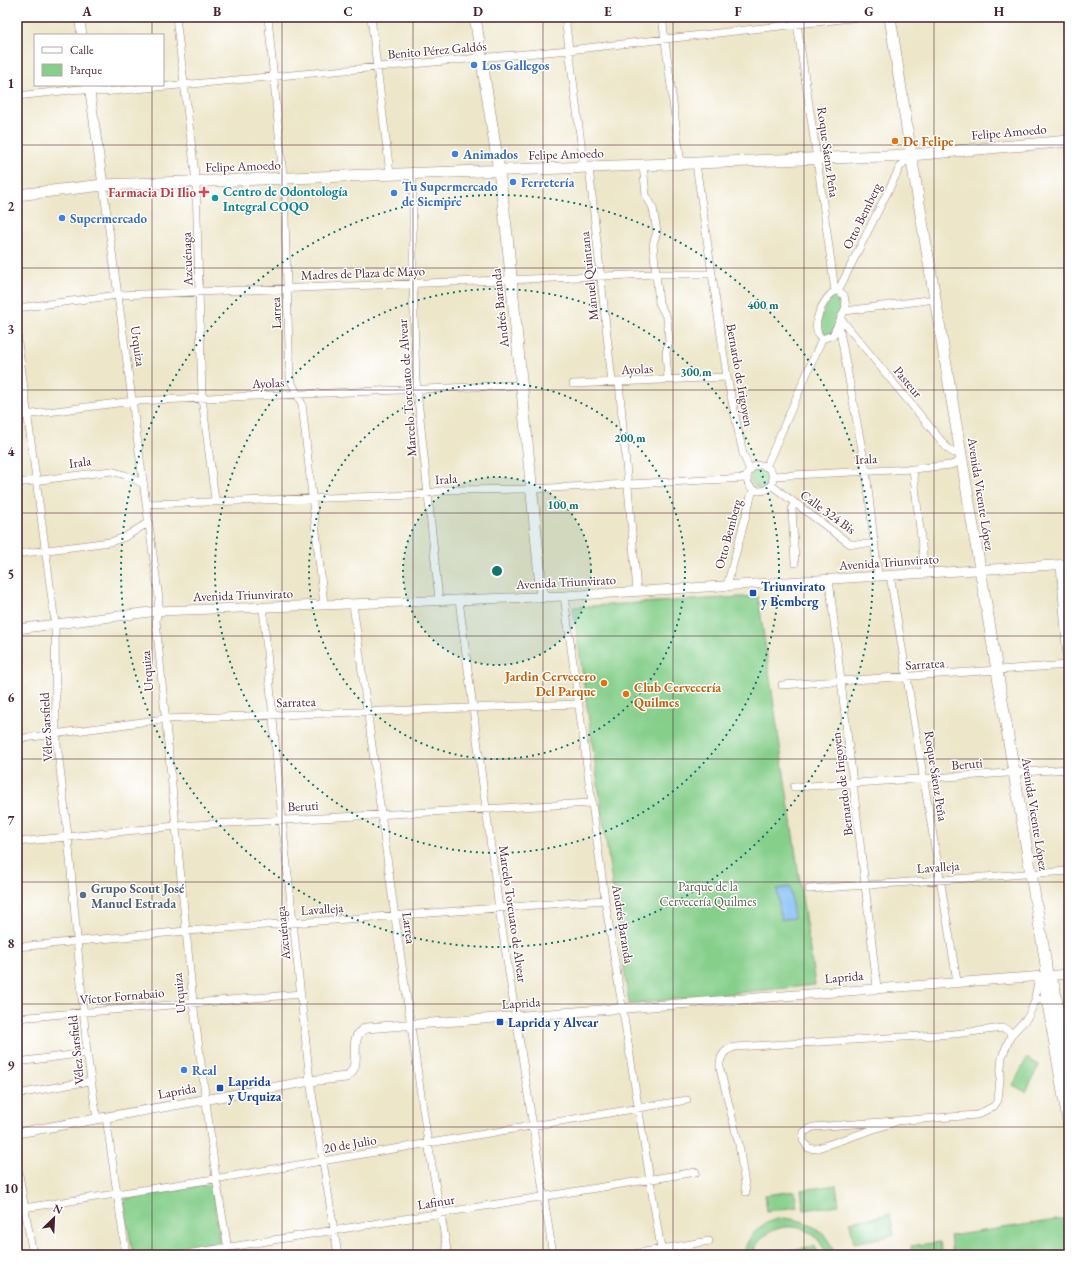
<svg xmlns="http://www.w3.org/2000/svg" width="1086" height="1272" font-family="'EB Garamond',serif">
	<rect width="100%" height="100%" fill="#fff"/>
	<filter id="ink" filterUnits="userSpaceOnUse"><feTurbulence type="fractalNoise" baseFrequency=".025" numOctaves="2"/><feDisplacementMap in="SourceGraphic" scale="8" xChannelSelector="R" yChannelSelector="G"/><feConvolveMatrix kernelMatrix="1 2 1 2 8 2 1 2 1" color-interpolation-filters="sRGB"/></filter>
	<filter id="wash" filterUnits="userSpaceOnUse"><feTurbulence type="fractalNoise" baseFrequency=".012" numOctaves="4" result="noise"/><feDisplacementMap in="SourceGraphic" scale="16" xChannelSelector="R" yChannelSelector="G"/><feGaussianBlur stdDeviation="0.9" result="paint"/><feColorMatrix in="noise" values="0 0 0 0 0 0 0 0 0 0 0 0 0 0 0 0 0 1.4 0 .05"/><feComposite in="paint" operator="in"/></filter>
	<g filter="url(#wash)">
		<rect width="100%" height="100%" fill="#ede6c9"/>
		<path fill="#86cf8b" stroke="#68775b" d="M835,294L840,295L843,305L832,333L823,337L819,333C820,317 824,306 835,294Z
			M750 478a10 10 0 1 1 20 0a10 10 0 1 1-20 0Z
			M758,596L815,985L629,1004L573,607Z
			M1027,1058L1039,1065L1026,1092L1013,1085Z
			M212,1184L220,1243L152,1255H133L123,1199Z
			M836,1185L839,1205L804,1210L801,1190Z
			M795,1191L797,1207L767,1211L765,1195Z
			M890,1214L894,1235L854,1243L850,1222Z
			M783,1218C808,1220 827,1230 835,1255H826C815,1217 764,1218 752,1255H743C748,1234 762,1221 783,1218Z
			M1069,1218V1255H953L950,1236Z
			M940,1242L942,1255H912L911,1246Z
			M815,1246L817,1255H761Z"/>
		<path fill="#80bcf3" stroke="#656e8f" d="M790,887L794,918L781,920L777,889Z"/>
	</g>
	<g filter="url(#ink)">
		<g fill="none" stroke-linecap="round" stroke-linejoin="round">
			<defs>
				<path id="minor" d="M176,17L196,182L202,398L215,500
					M268,17L284,187L290,379L302,404L324,605
					M371,17L390,174
					M565,17L584,167
					M662,17L681,165
					M796,17L817,159L835,291
					M17,96L80,89L102,92L569,50L860,17
					M696,164L727,377L743,454L750,470
					M643,165L646,195L653,208L657,232L653,244L659,303L667,318L669,341L666,353L668,379
					M589,167L612,382
					M413,174V283L416,380L439,600
					M103,185L159,599L156,621L193,1002L216,1178L229,1255
					M835,291H838L844,295L846,307L833,335L822,339C809,327 822,299 835,291Z
					M838,291L900,167L911,155
					M17,308L118,295L656,274H711
					M845,311L935,299
					M841,319L948,449L954,453H960
					M839,326L866,471L878,575
					M17,335L55,623L56,735L68,836L87,1053L97,1119
					M619,382L637,591
					M573,384L727,377
					M17,416L133,401L521,385
					M747 478a13 13 0 1 1 26 0a13 13 0 1 1-26 0Z
					M766,467L822,339
					M913,469L925,572
					M772,476L913,469L951,465L961,461
					M17,483L111,471L125,475L144,484
					M771,485L850,544H875
					M794,502L792,509L795,563
					M147,504L416,495L447,490L530,489L747,478
					M17,554L110,542L125,537L149,522
					M1060,564L1069,687
					M890,575L957,981
					M829,579L877,987
					M727,586L753,489
					M564,596L605,900L662,1255
					M459,600L499,909L553,1255
					M353,604L395,917L428,1143L448,1255
					M263,608L282,819L310,1081L338,1255
					M782,685L1069,665
					M17,739L164,719L578,704
					M794,787L1069,769
					M17,842L176,826L591,803
					M809,889L1069,871
					M17,947L186,931L605,900
					M1035,1001C1034,993 1039,987 1038,976
					M17,1018L301,994
					M17,1062L87,1053
					M17,1094L90,1081
					M106,1117L126,1255
					M898,1121L815,1149L808,1148L803,1140L804,1132L813,1127L977,1115L994,1106L998,1100L1002,1057L1011,1035L1028,1017L1035,1001L1047,998
					M17,1163L33,1255
					M746,1192L739,1145L720,1069C719,1058 723,1050 735,1047L954,1034L1003,1028L1009,1031L1011,1035
					M17,1209L208,1180L687,1100
					M180,1255L696,1172
					M627,1255L709,1241"/>
				<path id="tertiary" d="M79,17L82,35
					M89,85L103,185
					M17,629L158,611L564,596L1069,564
					M17,1133L310,1081L346,1077C366,1064 344,1038 366,1028L1069,974"/>
				<path id="secondary" d="M475,17L499,171L507,235L542,597
					M890,17L911,155L1045,958L1047,976L1045,986L1069,1127
					M17,195L103,185L911,155L1069,141
					M1047,976L1054,986L1069,1074"/>
			</defs>
			<use href="#minor" stroke="#9c827a" stroke-width="8"/>
			<use href="#tertiary" stroke="#9c827a" stroke-width="10"/>
			<use href="#secondary" stroke="#9c827a" stroke-width="12"/>
			<use href="#minor" stroke="#fff" stroke-width="7"/>
			<use href="#tertiary" stroke="#fff" stroke-width="9"/>
			<use href="#secondary" stroke="#fff" stroke-width="11"/>
		</g>
	</g>
	<path fill="none" stroke="#4a1f2b" stroke-width="1" stroke-opacity="0.55" d="M152,17V35M282,17V1255M413,17V1255M543,17V1255M673,17V1255M804,17V1255M934,17V1255M152,85V1255M17,145H1069M17,268H1069M17,390H1069M17,513H1069M17,636H1069M17,759H1069M17,882H1069M17,1004H1069M17,1127H1069"/>
	<circle cx="497" cy="571" r="94" fill="#0f766e" fill-opacity=".12"/>
	<g fill="none" stroke="#0f766e" stroke-width="2" stroke-dasharray="2 4">
		<circle cx="497" cy="571" r="94"/>
		<circle cx="497" cy="571" r="188"/>
		<circle cx="497" cy="571" r="282"/>
		<circle cx="497" cy="571" r="376"/>
	</g>
	<g fill="#3f7fe0" stroke="#fff" stroke-width="1.5">
		<circle cx="474" cy="65" r="4"/>
		<circle cx="455" cy="154" r="4"/>
		<circle cx="513" cy="182" r="4"/>
		<circle cx="394" cy="193" r="4"/>
		<circle cx="62" cy="218" r="4"/>
		<circle cx="184" cy="1070" r="4"/>
	</g>
	<g fill="#e8710a" stroke="#fff" stroke-width="1.5">
		<circle cx="895" cy="141" r="4"/>
		<circle cx="604" cy="683" r="4"/>
		<circle cx="626" cy="694" r="4"/>
	</g>
	<path fill="#e0444e" stroke="#fff" stroke-width="1.5" d="M202 186h4v4h4v4h-4v4h-4v-4h-4v-4h4z"/>
	<circle fill="#0f9aa8" stroke="#fff" stroke-width="1.5" cx="215" cy="198" r="4"/>
	<g fill="#1a4fb4" stroke="#fff" stroke-width="1.5">
		<rect x="749" y="589" width="8" height="8" rx="2"/>
		<rect x="496" y="1018" width="8" height="8" rx="2"/>
		<rect x="216" y="1084" width="8" height="8" rx="2"/>
	</g>
	<circle fill="#5c6f8a" stroke="#fff" stroke-width="1.5" cx="83" cy="895" r="4"/>
	<g text-anchor="middle" dominant-baseline="central" stroke-width="3" stroke-linejoin="round" paint-order="stroke">
		<g font-size="13" fill="#4a1f2b" stroke="#fff">
			<text transform="translate(437 50) rotate(-5)">Benito Pérez Galdós</text>
			<text transform="translate(1009 132) rotate(-5)">Felipe Amoedo</text>
			<text transform="translate(828 152) rotate(82)">Roque Sáenz Peña</text>
			<text transform="translate(566 154) rotate(-2)">Felipe Amoedo</text>
			<text transform="translate(243 166) rotate(-2)">Felipe Amoedo</text>
			<text transform="translate(862 216) rotate(-64)">Otto Bemberg</text>
			<text transform="translate(187 259) rotate(-92)">Azcuénaga</text>
			<text transform="translate(363 273) rotate(-2)">Madres de Plaza de Mayo</text>
			<text transform="translate(589 276) rotate(-96)">Manuel Quintana</text>
			<text transform="translate(500 308) rotate(-96)">Andrés Baranda</text>
			<text transform="translate(276 313) rotate(-92)">Larrea</text>
			<text transform="translate(138 346) rotate(82)">Urquiza</text>
			<text transform="translate(637 369) rotate(-3)">Ayolas</text>
			<text transform="translate(740 375) rotate(80)">Bernardo de Irigoyen</text>
			<text transform="translate(908 382) rotate(50)">Pasteur</text>
			<text transform="translate(268 383) rotate(-3)">Ayolas</text>
			<text transform="translate(407 388) rotate(-94)">Marcelo Torcuato de Alvear</text>
			<text transform="translate(866 459) rotate(-3)">Irala</text>
			<text transform="translate(80 462) rotate(-8)">Irala</text>
			<text transform="translate(446 479) rotate(-4)">Irala</text>
			<text transform="translate(981 494) rotate(81)">Avenida Vicente López</text>
			<text transform="translate(828 512) rotate(36)">Calle 324 Bis</text>
			<text transform="translate(728 534) rotate(-75)">Otto Bemberg</text>
			<text transform="translate(889 562) rotate(-4)">Avenida Triunvirato</text>
			<text transform="translate(566 582) rotate(-3)">Avenida Triunvirato</text>
			<text transform="translate(243 595) rotate(-2)">Avenida Triunvirato</text>
			<text transform="translate(925 664) rotate(-4)">Sarratea</text>
			<text transform="translate(147 671) rotate(-95)">Urquiza</text>
			<text transform="translate(296 702) rotate(-2)">Sarratea</text>
			<text transform="translate(46 727) rotate(-93)">Vélez Sarsfield</text>
			<text transform="translate(967 764) rotate(-5)">Beruti</text>
			<text transform="translate(936 776) rotate(81)">Roque Sáenz Peña</text>
			<text transform="translate(842 784) rotate(-97)">Bernardo de Irigoyen</text>
			<text transform="translate(303 806) rotate(-3)">Beruti</text>
			<text transform="translate(1035 814) rotate(81)">Avenida Vicente López</text>
			<text transform="translate(938 867) rotate(-4)">Lavalleja</text>
			<text transform="translate(322 909) rotate(-4)">Lavalleja</text>
			<text transform="translate(513 914) rotate(82)">Marcelo Torcuato de Alvear</text>
			<text transform="translate(623 924) rotate(81)">Andrés Baranda</text>
			<text transform="translate(409 928) rotate(82)">Larrea</text>
			<text transform="translate(283 933) rotate(-96)">Azcuénaga</text>
			<text transform="translate(844 977) rotate(-5)">Laprida</text>
			<text transform="translate(179 993) rotate(-96)">Urquiza</text>
			<text transform="translate(122 996) rotate(-5)">Víctor Fornabaio</text>
			<text transform="translate(521 1003) rotate(-4)">Laprida</text>
			<text transform="translate(76 1050) rotate(-96)">Vélez Sarsfield</text>
			<text transform="translate(177 1091) rotate(-10)">Laprida</text>
			<text transform="translate(350 1144) rotate(-10)">20 de Julio</text>
			<text transform="translate(436 1202) rotate(-9)">Lafinur</text>
		</g>
		<g font-size="13" font-weight="bold" fill="#366cbe" stroke="#fff" text-anchor="start">
			<text x="482" y="65">Los Gallegos</text>
			<text x="463" y="154">Animados</text>
			<text x="521" y="182">Ferretería</text>
			<text x="402" y="186">Tu Supermercado<tspan x="402" dy="15">de Siempre</tspan></text>
			<text x="70" y="218">Supermercado</text>
			<text x="192" y="1070">Real</text>
		</g>
		<g font-size="13" font-weight="bold" fill="#c56008" stroke="#fff" text-anchor="start">
			<text x="903" y="141">De Felipe</text>
			<text x="596" y="676" text-anchor="end">Jardin Cervecero<tspan x="596" dy="15">Del Parque</tspan></text>
			<text x="634" y="687">Club Cervecería<tspan x="634" dy="15">Quilmes</tspan></text>
		</g>
		<g font-size="13" font-weight="bold" fill="#0d838f" stroke="#fff" text-anchor="start">
			<text x="223" y="191">Centro de Odontología<tspan x="223" dy="15">Integral COQO</tspan></text>
		</g>
		<g font-size="13" font-weight="bold" fill="#be3a42" stroke="#fff" text-anchor="end">
			<text x="196" y="192">Farmacia Di Ilio</text>
		</g>
		<g font-size="13" font-weight="bold" fill="#164399" stroke="#fff" text-anchor="start">
			<text x="761" y="586">Triunvirato<tspan x="761" dy="15">y Bemberg</tspan></text>
			<text x="508" y="1022">Laprida y Alvear</text>
			<text x="228" y="1081">Laprida<tspan x="228" dy="15">y Urquiza</tspan></text>
		</g>
		<g font-size="13" fill="#5f5d4d" stroke="#fff">
			<text x="708" y="886">Parque de la<tspan x="708" dy="15">Cervecería Quilmes</tspan></text>
		</g>
		<g font-size="13" font-weight="bold" fill="#4e5e75" stroke="#fff" text-anchor="start">
			<text x="91" y="888">Grupo Scout José<tspan x="91" dy="15">Manuel Estrada</tspan></text>
		</g>
	</g>
	<circle cx="497" cy="571" r="6" fill="#0f766e" stroke="#fff" stroke-width="2"/>
	<g font-size="12" text-anchor="middle" font-weight="bold" fill="#0f766e" stroke="#fff" stroke-width="3" stroke-linejoin="round" paint-order="stroke">
		<text x="763" y="309">400 m</text>
		<text x="696" y="376">300 m</text>
		<text x="630" y="442">200 m</text>
		<text x="563" y="509">100 m</text>
	</g>
	<rect width="1086" height="1272" fill="none" stroke="#fff" stroke-width="44"/>
	<rect x="34" y="34" width="130" height="52" fill="#ffffff" stroke="#b7a5aa"/>
	<rect x="42" y="47" width="20" height="6" fill="#ffffff" stroke="#b7a5aa"/>
	<text x="70" y="54" font-size="12" fill="#4a1f2b">Calle</text>
	<rect x="42" y="64" width="20" height="12" fill="#86cf8b" stroke="#b7a5aa"/>
	<text x="70" y="74" font-size="12" fill="#4a1f2b">Parque</text>
	<g transform="translate(54 1218) rotate(24)" stroke="#ffffff" stroke-width="3" paint-order="stroke">
	<path d="M0-3L7 15L0 10L-7 15Z" fill="#4a1f2b"/>
	<text y="-6" font-size="11" font-weight="bold" text-anchor="middle" fill="#4a1f2b">N</text>
	</g>
	<rect x="22" y="22" width="1042" height="1228" fill="none" stroke="#4a1f2b" stroke-width="1.5"/>
	<g font-size="13" text-anchor="middle" font-weight="bold" fill="#4a1f2b">
		<text x="87" y="16">A</text>
		<text x="217" y="16">B</text>
		<text x="348" y="16">C</text>
		<text x="478" y="16">D</text>
		<text x="608" y="16">E</text>
		<text x="738" y="16">F</text>
		<text x="869" y="16">G</text>
		<text x="999" y="16">H</text>
		<text x="11" y="88">1</text>
		<text x="11" y="211">2</text>
		<text x="11" y="334">3</text>
		<text x="11" y="456">4</text>
		<text x="11" y="579">5</text>
		<text x="11" y="702">6</text>
		<text x="11" y="825">7</text>
		<text x="11" y="948">8</text>
		<text x="11" y="1070">9</text>
		<text x="11" y="1193">10</text>
	</g>
</svg>
